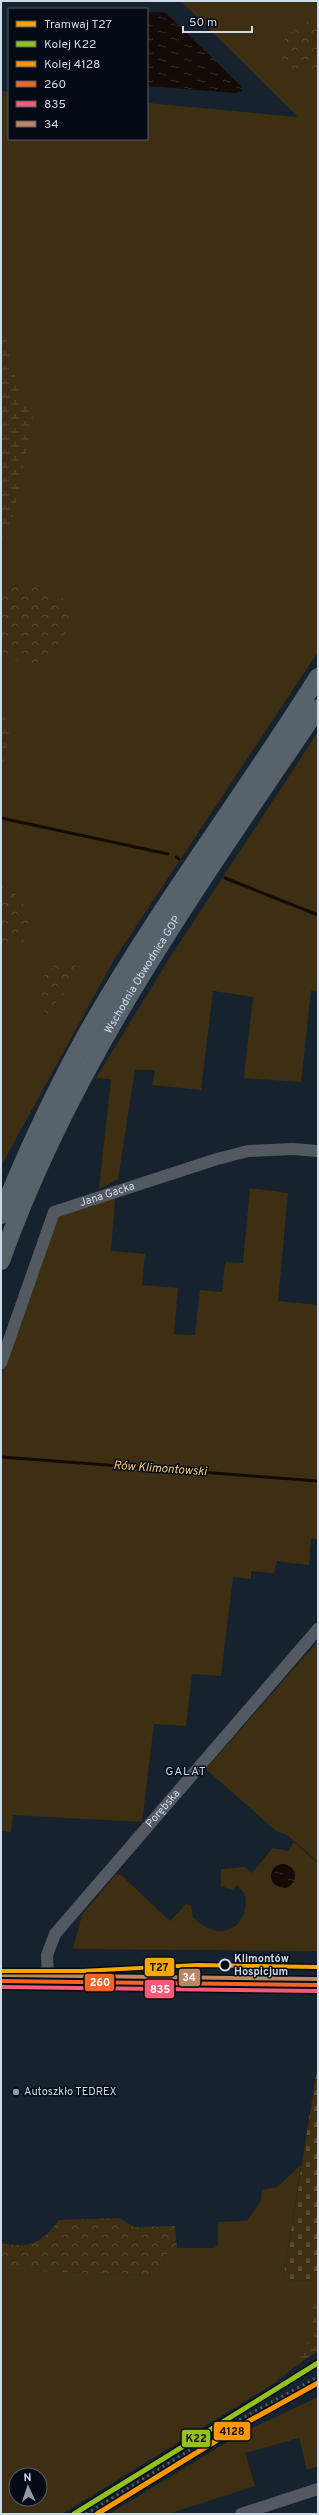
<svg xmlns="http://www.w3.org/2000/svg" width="319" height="2515" font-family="Overpass,sans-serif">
	<defs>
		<pattern id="forest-crowns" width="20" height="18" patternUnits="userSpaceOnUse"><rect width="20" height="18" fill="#3f2f12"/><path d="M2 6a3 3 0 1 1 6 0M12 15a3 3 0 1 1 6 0" fill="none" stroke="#5a4d34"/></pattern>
		<pattern id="wetland-marsh" width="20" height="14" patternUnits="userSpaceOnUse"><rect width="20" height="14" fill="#3f2f12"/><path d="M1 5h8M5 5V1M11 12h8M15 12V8" fill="none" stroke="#5a4d34"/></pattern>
		<pattern id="cemetery-stones" width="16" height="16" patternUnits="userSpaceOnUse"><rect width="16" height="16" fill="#3f2f12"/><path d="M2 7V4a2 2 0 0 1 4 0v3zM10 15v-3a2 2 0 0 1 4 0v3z" fill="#5a4d34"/></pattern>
		<pattern id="water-ripples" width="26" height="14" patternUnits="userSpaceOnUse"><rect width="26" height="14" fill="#140c04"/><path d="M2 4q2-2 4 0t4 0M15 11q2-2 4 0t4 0" fill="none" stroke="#352f29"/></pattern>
	</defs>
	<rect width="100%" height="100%" fill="#16222e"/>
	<path fill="#3f2f12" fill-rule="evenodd" d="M181,1H318V652L115,958L1,1166V91L9,92V139H147V103L298,117Z
		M318,732V992L311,991L301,1082L244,1078L253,997L213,991L201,1090L152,1085L155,1070H135L118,1179L99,1189L111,1079L96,1078L169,959Z
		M250,1188L288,1193L278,1301L318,1305V1540L311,1538L309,1565L277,1561L274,1573L251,1571V1579L233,1577L221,1676L192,1674L186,1726L154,1724L142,1822L13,1815L11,1832L1,1831V1375L58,1216L115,1198L111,1251L145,1254L142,1285L178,1288L174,1334L195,1335L200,1290L222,1292L225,1262L243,1263Z
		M318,1641V1862L287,1835L276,1831L206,1769Z
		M294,1842L318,1863V1951L73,1949L82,1915L116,1874L121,1875L170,1921L186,1904L191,1905L193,1917C216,1943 251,1931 245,1894L237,1885L232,1890L221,1886V1869L245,1867L252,1873L273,1848L288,1851Z
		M301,2165L283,2281L318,2280V2299L312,2305L315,2337L297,2354L296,2360H304L270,2386L62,2514H1V2270L156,2275L169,2251L177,2248H214L218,2245V2222L247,2221L261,2201L262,2190L277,2187ZM16,2475H40V2499H16Z
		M318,2397V2466L307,2470L299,2438L245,2453L255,2486L168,2514H109L242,2433Z"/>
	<path fill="url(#forest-crowns)" d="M318,14V74H299L282,59L285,37Z
		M1,585C35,587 46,579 71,607L68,629L50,657L30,666L13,659L1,650Z
		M1,885L12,889L30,914L23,942L16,948L1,941Z
		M60,961H73L76,969L70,985L46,1016L41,999L44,976Z
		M120,2218L134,2227L175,2226L177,2248L169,2251L156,2275L1,2270V2243C29,2249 42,2243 59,2220Z"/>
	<path fill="url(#wetland-marsh)" d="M4,333L21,399L34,413L12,521L1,540V335Z
		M1,702L9,734L1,782Z
		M318,2299V2351L304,2360H296L297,2354L314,2337L312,2305Z"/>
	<path fill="url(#cemetery-stones)" d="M318,2063V2280L283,2281Z"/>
	<path fill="url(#water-ripples)" d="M147,11L166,13L241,86L242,91L235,93L147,86Z
		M271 1876a12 12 0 1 1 24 0a12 12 0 1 1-24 0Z"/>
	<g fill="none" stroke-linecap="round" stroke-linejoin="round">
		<path stroke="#140c04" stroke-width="3" d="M1,818L168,854
			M176,857L179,859
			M225,878L318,915
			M1,1457L318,1481"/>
		<g stroke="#535960" stroke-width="12">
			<path id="s1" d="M1,1363L54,1212L217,1159L248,1151L293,1149L318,1151"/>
			<path d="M1,1981L318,1985"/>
			<path id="s2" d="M48,1981L47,1955L55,1934L318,1629"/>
			<path d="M241,2514L318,2489"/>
		</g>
		<g stroke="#58626a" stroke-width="18">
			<path d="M1,1215C27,1151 56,1088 90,1028C159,907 244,795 318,677"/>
			<path id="s3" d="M1,1261C73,1058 199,885 318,708"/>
		</g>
		<path stroke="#575d64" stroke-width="3" stroke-dasharray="2 4" stroke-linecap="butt" d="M86,2514L237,2421L318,2377"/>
		<defs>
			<path id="bus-1" d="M1,1981L318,1985"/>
			<path id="bus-2" d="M1,1987L318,1991"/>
			<path id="bus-3" d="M1,1975L318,1979"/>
		</defs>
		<use href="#bus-1" stroke="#040b15" stroke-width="7"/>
		<use href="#bus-2" stroke="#040b15" stroke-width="7"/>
		<use href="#bus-3" stroke="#040b15" stroke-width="7"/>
		<use href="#bus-1" stroke="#f26522" stroke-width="4"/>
		<use href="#bus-2" stroke="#f75a77" stroke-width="4"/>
		<use href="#bus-3" stroke="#bb8660" stroke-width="4"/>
		<defs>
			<path id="rail-1" d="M74,2514L318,2363"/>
			<path id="rail-2" d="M97,2514L240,2426L318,2383"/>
		</defs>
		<use href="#rail-1" stroke="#040b15" stroke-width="8"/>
		<use href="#rail-2" stroke="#040b15" stroke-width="8"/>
		<use href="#rail-1" stroke="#95c11f" stroke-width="5"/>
		<use href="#rail-2" stroke="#ff9500" stroke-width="5"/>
		<defs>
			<path id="tram-1" d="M1,1971H82L198,1965L318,1967"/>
		</defs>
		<use href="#tram-1" stroke="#040b15" stroke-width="7"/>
		<use href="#tram-1" stroke="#f7a600" stroke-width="4"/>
	</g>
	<circle fill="#040b15" stroke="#cddbe9" stroke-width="2" cx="225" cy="1965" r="5.5"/>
	<circle fill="#8d9aa8" stroke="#040b15" stroke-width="1.5" cx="16" cy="2092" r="4"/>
	<g text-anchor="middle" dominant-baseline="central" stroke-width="3" stroke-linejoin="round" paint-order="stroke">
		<g font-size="11" fill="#cddbe9" stroke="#040b15">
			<text stroke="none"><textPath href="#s3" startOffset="320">Wschodnia Obwodnica GOP</textPath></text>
			<text stroke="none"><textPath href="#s1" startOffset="216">Jana Gacka</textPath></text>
			<text stroke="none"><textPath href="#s2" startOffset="214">Porębska</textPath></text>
		</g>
		<g font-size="11" font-weight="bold" fill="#cddbe9" stroke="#040b15" text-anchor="start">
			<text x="234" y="1959">Klimontów<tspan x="234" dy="13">Hospicjum</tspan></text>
		</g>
		<g font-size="11" fill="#cddbe9" stroke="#040b15" text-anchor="start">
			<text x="24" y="2092">Autoszkło TEDREX</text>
		</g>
		<g font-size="12" font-style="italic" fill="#f9c878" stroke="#040b15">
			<text transform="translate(160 1469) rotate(4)">Rów Klimontowski</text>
		</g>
		<g font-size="12" letter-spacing="1" fill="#cddbe9" stroke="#040b15">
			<text x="186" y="1772">GALAT</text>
		</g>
	</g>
	<g stroke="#040b15" stroke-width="1.5">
		<rect x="144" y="1957" width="31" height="20" rx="4" fill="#f7a600"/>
		<rect x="178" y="1968" width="23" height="19" rx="4" fill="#bb8660"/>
		<rect x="84" y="1973" width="31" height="19" rx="4" fill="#f26522"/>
		<rect x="144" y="1979" width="31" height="20" rx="4" fill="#f75a77"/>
		<rect x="213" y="2421" width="38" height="20" rx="4" fill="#ff9500"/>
		<rect x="181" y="2429" width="30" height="19" rx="4" fill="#95c11f"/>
	</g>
	<g font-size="11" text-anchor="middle" font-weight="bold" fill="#fff">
		<text x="189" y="1981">34</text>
		<text x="100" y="1986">260</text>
		<text x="160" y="1993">835</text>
	</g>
	<g font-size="11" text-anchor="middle" font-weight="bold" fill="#111">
		<text x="159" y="1971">T27</text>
		<text x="232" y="2435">4128</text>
		<text x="196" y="2442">K22</text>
	</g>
	<rect width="319" height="2515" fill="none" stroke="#cddbe9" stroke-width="4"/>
	<rect x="8" y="8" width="140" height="132" fill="#040b15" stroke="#545e6a"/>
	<rect x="16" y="21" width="20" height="6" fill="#f7a600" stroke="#545e6a"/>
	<text x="44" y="28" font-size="12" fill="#cddbe9">Tramwaj T27</text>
	<rect x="16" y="41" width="20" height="6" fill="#95c11f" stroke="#545e6a"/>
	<text x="44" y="48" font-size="12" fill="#cddbe9">Kolej K22</text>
	<rect x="16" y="61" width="20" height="6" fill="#ff9500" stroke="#545e6a"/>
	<text x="44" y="68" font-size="12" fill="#cddbe9">Kolej 4128</text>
	<rect x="16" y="81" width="20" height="6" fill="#f26522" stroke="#545e6a"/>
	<text x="44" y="88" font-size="12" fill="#cddbe9">260</text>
	<rect x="16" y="101" width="20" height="6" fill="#f75a77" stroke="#545e6a"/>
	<text x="44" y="108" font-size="12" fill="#cddbe9">835</text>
	<rect x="16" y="121" width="20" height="6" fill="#bb8660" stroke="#545e6a"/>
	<text x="44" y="128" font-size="12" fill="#cddbe9">34</text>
	<g transform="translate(28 2487) rotate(357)"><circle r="19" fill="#040b15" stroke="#545e6a"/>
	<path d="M0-3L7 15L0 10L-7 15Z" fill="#8d9aa8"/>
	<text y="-6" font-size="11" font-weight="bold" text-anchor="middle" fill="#cddbe9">N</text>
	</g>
	<path d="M183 26v6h69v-6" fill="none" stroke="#cddbe9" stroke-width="2"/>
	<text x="189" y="26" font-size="12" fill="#cddbe9" stroke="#040b15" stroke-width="3" paint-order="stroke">50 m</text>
</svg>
